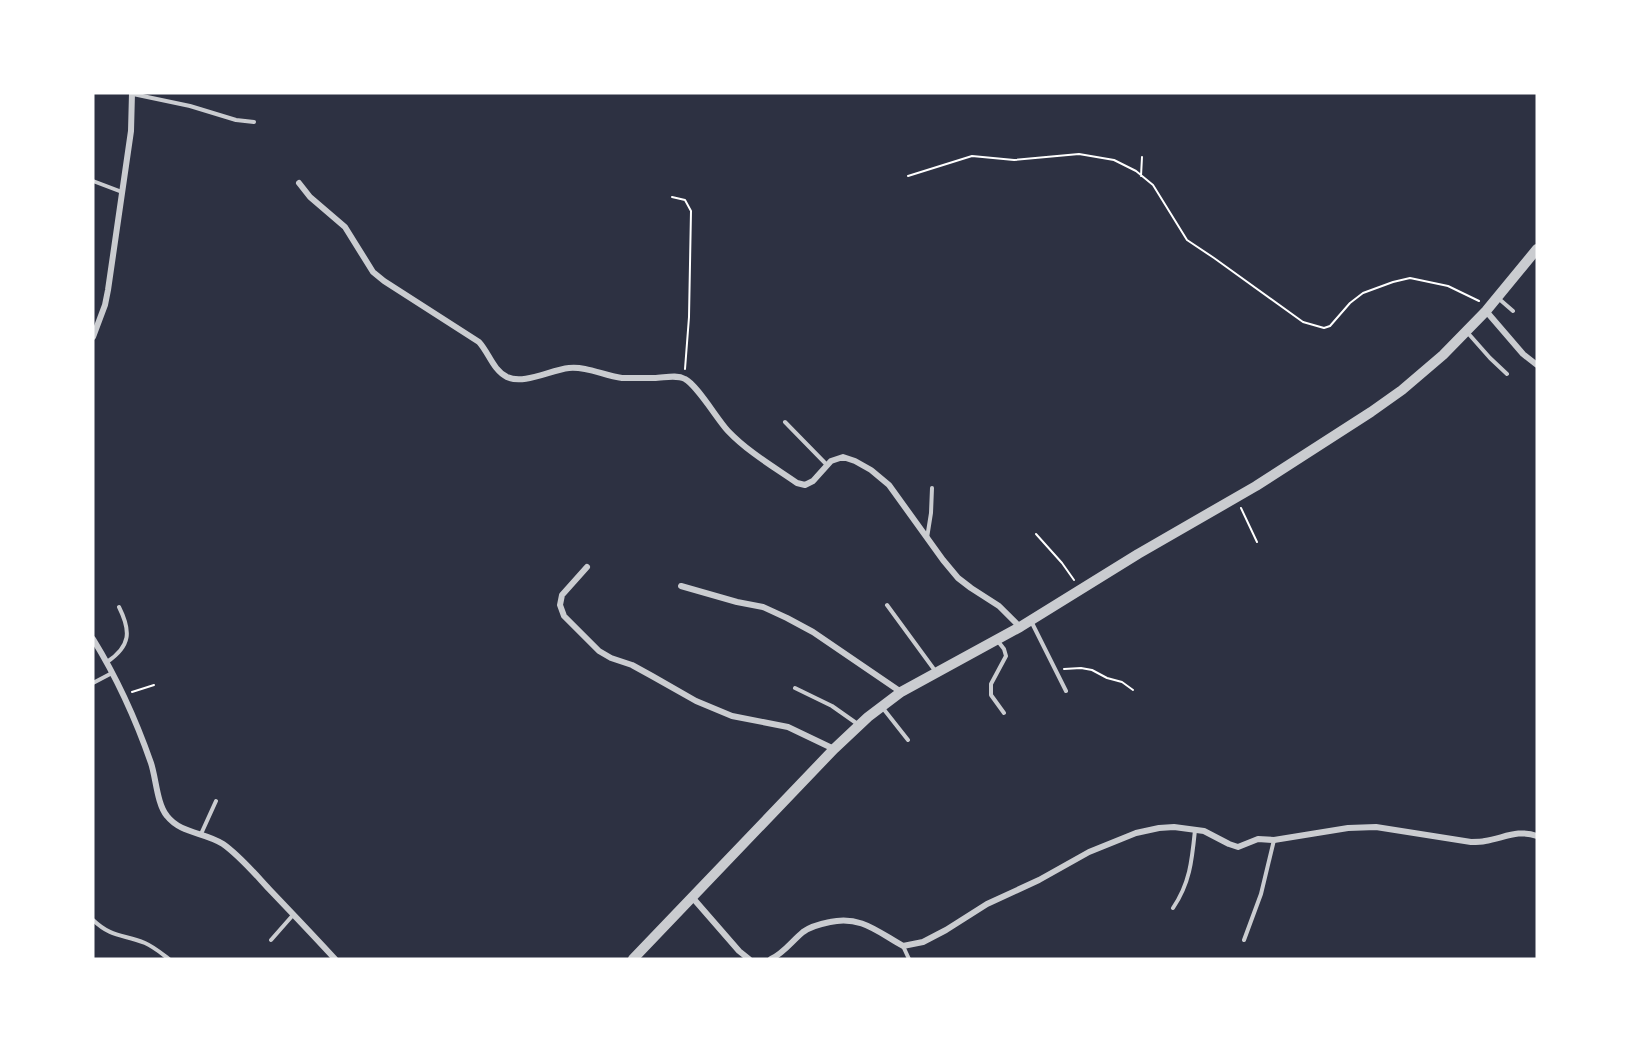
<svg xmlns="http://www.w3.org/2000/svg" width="1630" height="1052" font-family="'DejaVu Sans',sans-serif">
	<rect width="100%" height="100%" fill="#2d3142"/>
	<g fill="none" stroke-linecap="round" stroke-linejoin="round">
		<path stroke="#fff" stroke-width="2" d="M908,176L972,156L1014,160L1079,154L1114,160L1136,171L1153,185L1187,240L1214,258L1303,322L1324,328L1330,326L1350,303L1363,293L1393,282L1410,278L1448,286L1479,301
			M1141,176L1142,157
			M672,197L685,200L691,211L689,317L685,369
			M1241,508L1257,542
			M1036,534L1062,563L1074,580
			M1064,669L1081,668L1092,670L1107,678L1122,682L1133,690
			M132,692L154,685"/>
		<path stroke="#caccd0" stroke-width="4" d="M133,94L190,106L236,120L254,122
			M93,181L122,192
			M1498,298L1513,311
			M1467,332L1490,358L1507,374
			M785,422L827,465
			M927,538L931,513L932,488
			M887,605L936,672
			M1031,621L1066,691
			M997,640L1004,649L1006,656L991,684V695L1004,713
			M107,662C131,646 131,631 119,607
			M93,683L112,673
			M795,688L832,706L859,725
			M882,707L908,740
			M201,834L216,801
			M1173,908C1190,883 1192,860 1195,830
			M93,920C112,938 123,934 145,943C154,947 161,953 169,959
			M271,940L293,915
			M1244,940L1261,894L1274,840
			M903,946L909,959"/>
		<path stroke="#caccd0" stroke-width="6" d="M299,183L310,197L345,227L373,272L384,281L479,342C489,353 493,370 507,377C524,385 550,370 569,368C587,366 604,376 622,378C632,378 644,378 654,378C664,378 676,374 685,379C697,385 717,419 728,431C748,452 774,467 797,483L805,485L813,481L831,461L843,457L855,461L871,470L889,485L943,560L958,578L971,588L999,606L1020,627
			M1486,311L1523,354L1537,365
			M93,337L105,305L108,290L131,131L132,93
			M587,567L562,595L560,605L564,616L599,651L611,658L632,665L652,676L696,701L732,716L788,727L834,749
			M681,586L737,602L763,607L787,618L813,632L901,692
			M93,639C117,678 136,720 151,763C156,778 157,804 167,816C181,834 205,832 223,844C240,856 255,874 269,889C291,912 313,935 335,959
			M692,897L739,951L749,959
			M771,959C784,953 792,941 803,932C811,926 820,924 830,922C860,915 878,932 903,946L923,942L946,930L987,904L1039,880L1089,852L1136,833L1159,828L1174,827L1204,831L1229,844L1238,847L1258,839L1274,840L1348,828L1376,827L1471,842C1475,842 1481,842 1485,841C1504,838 1518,829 1537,836"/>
		<path stroke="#caccd0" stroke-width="10" d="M633,959L834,749L868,717L901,692L1020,627L1138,554L1256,486L1371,412L1402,390L1443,355L1486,311L1537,249"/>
	</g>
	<rect width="1630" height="1052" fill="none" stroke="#ffffff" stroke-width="189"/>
</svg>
